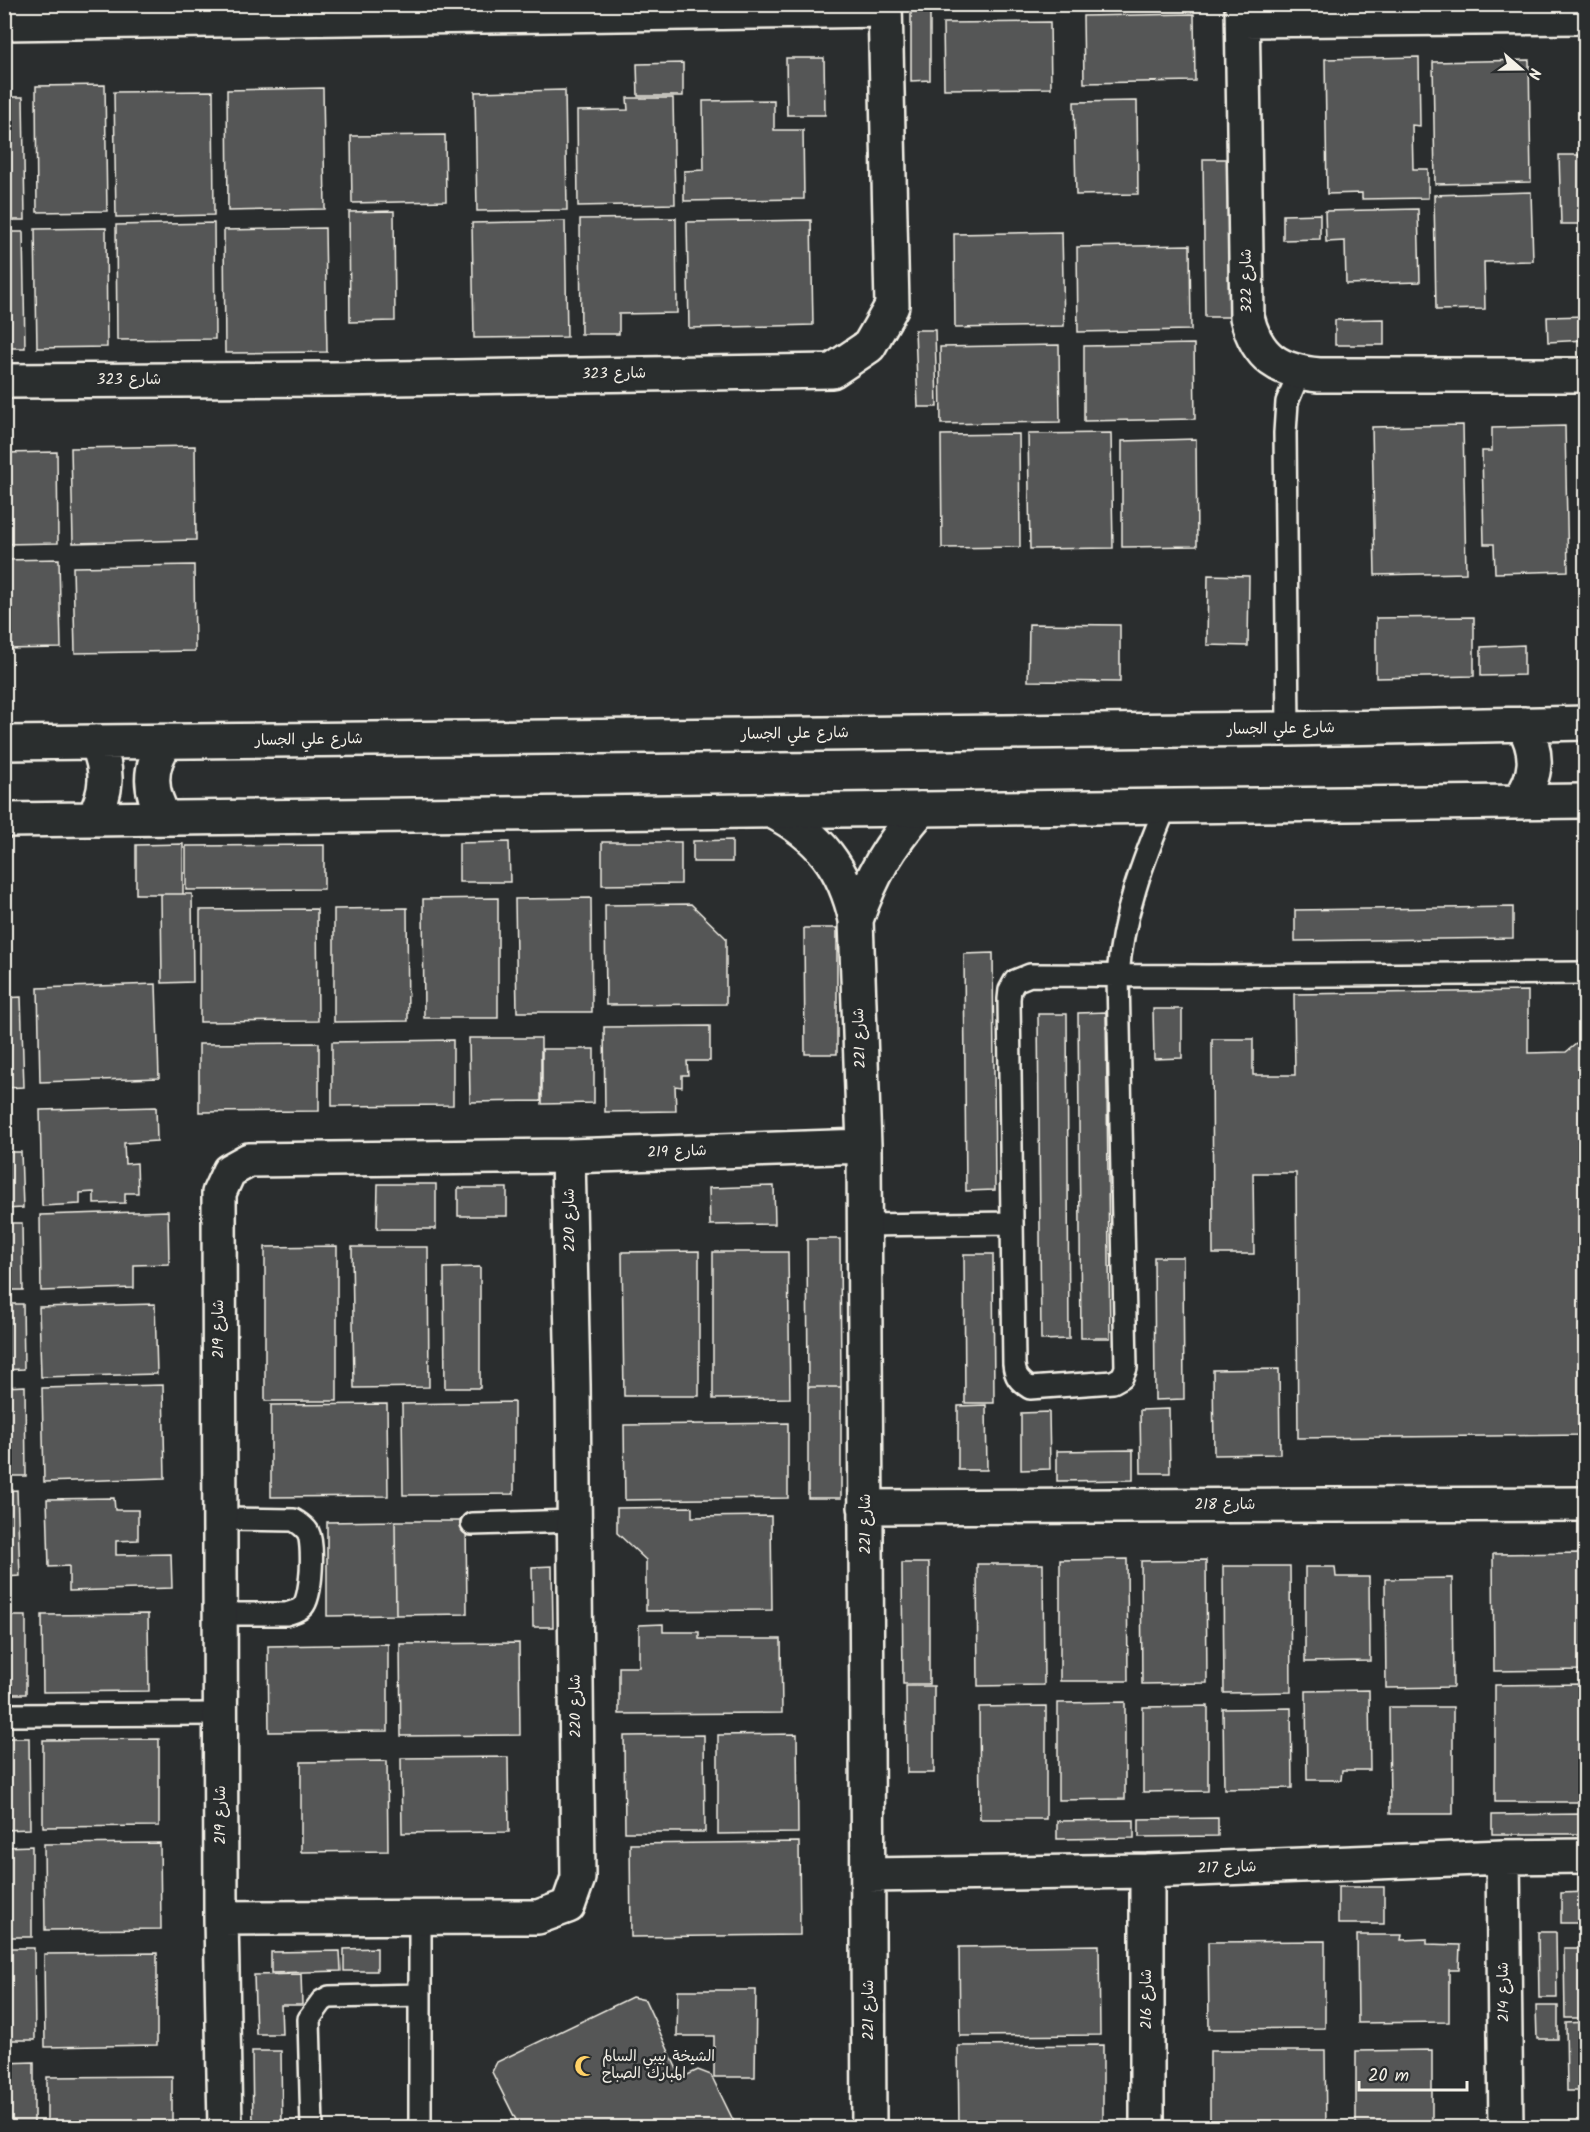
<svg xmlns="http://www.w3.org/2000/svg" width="1590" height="2132" font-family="Kalam,'Playpen Sans Arabic',sans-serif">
	<rect width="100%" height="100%" fill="#2a2d2e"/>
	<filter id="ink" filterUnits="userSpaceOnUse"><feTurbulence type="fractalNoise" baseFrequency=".0167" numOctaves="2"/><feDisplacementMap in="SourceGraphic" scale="12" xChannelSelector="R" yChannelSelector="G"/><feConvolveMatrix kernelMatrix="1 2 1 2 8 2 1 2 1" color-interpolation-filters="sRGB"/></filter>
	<g filter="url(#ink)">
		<path fill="#555756" stroke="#f4f1e8" stroke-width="1.5" d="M911,4H930V80L911,81Z
			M945,4H1045L945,6Z
			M1194,14L1195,81L1084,83L1083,16Z
			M1050,22L1051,88L944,89L943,23Z
			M1419,57L1420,126L1412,125L1413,169H1428V198L1362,199V193L1327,194L1325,59Z
			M786,58H824L825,115H787Z
			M1529,60L1531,182L1435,184L1433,62Z
			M683,63V96H638L637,64Z
			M105,85L107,211L37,212L36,86Z
			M323,88L325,209L228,211L227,90Z
			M565,90L567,210L477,211L475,92Z
			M213,91L214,215L116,217L114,92Z
			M4,97H23L25,220H4Z
			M627,98H673L675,204L578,206L577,111L628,110Z
			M774,100V130H803L804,199L684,201V171L704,170L703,101Z
			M1137,101L1138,194L1076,195L1074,102Z
			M445,135L446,201L352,203L351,136Z
			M1559,155H1586V224H1561Z
			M1203,159H1227L1229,317H1205Z
			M1531,192L1533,261L1484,262L1485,309L1436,310L1434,195Z
			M1418,209L1420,282L1346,284L1345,241L1326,242L1325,211Z
			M394,211L395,321L350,322L349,212Z
			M1320,214V239L1283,240V215Z
			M676,218L677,313L619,314V334H581L580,219Z
			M811,220L813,325L689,328L687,222Z
			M565,221L567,337L474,338L472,223Z
			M214,223L215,339L117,340L116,225Z
			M106,228L107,347L37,348L35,229Z
			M325,228L327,352L225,353L224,230Z
			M4,232H23L25,348H4Z
			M1062,232L1064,326L955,328L954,234Z
			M1190,245L1191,330L1078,332L1077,247Z
			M1586,316V340L1548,342L1547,317Z
			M1384,319V345H1335V320Z
			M915,330H935L937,407H918Z
			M1194,344L1195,419L1084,421V346Z
			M1059,345L1060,422L941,424L940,347Z
			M1581,387H1586V417H1582Z
			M1463,425L1466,573L1375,575L1372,427Z
			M1565,426L1568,571L1495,573L1494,544H1484L1482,451H1492V428Z
			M1583,430H1586L1585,572Z
			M1111,433L1113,548L1030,549L1028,434Z
			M1019,434L1020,547L942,548L941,435Z
			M1196,439L1197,546L1122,547V441Z
			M195,446L196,540L73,543L71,448Z
			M57,452L58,543L4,544V453Z
			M59,559L61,648L4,649V560Z
			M194,565L195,651L75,653L73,567Z
			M1208,575L1249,576L1248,646L1207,645Z
			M1474,617V676L1376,678V618Z
			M1029,624L1120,625V682L1028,681Z
			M1524,645V675L1481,676V647Z
			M732,840V862H693V841Z
			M509,842L510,882H459V843Z
			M602,842H681V884L602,885Z
			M183,844V894H136V845Z
			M324,845V889L186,890V846Z
			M161,894H192L193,982L162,983Z
			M498,898V1018H424L423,899Z
			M591,898L592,1012H517L515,899Z
			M691,904L726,938V1004L606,1005L605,905Z
			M1513,907V938L1295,941V910Z
			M407,908L408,1021L334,1022V909Z
			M317,909L318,1021L200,1022V910Z
			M804,928H837V1054H805Z
			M993,953L995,1190L966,1191L964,954Z
			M156,984L159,1078L40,1082L38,988Z
			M1528,991V1053L1566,1052L1586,1036V1435L1298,1438L1296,1173H1253L1254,1254H1213L1212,1039H1253V1075H1295L1294,994Z
			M21,997L24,1087L4,1088V998Z
			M1153,1009H1182V1058L1154,1059Z
			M1106,1012L1110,1338H1081L1078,1013Z
			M1038,1014H1067L1069,1339L1041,1340Z
			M710,1026V1061H687L688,1075H682V1087L675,1086L676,1111L605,1112L604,1027Z
			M469,1038H541V1101L470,1102Z
			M453,1040V1105L332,1106V1042Z
			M319,1043V1111L199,1112V1044Z
			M542,1049H594V1103L542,1104Z
			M156,1107L157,1141L124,1143L125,1164L137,1163L138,1193H125V1203L94,1204V1192L80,1193V1204L42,1206L40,1110Z
			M4,1152H21L23,1208L4,1209Z
			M378,1184H436V1229H377Z
			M774,1186L775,1224L710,1225L709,1188Z
			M458,1188H507V1216H458Z
			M168,1211L169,1264L134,1265V1288L41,1291L40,1215Z
			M4,1223H22L23,1290H4Z
			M807,1239H840L841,1387H808Z
			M337,1246V1401H265V1247Z
			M352,1247H428L429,1387L354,1388Z
			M699,1251V1396H624L622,1252Z
			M713,1252H788L790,1398L713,1399Z
			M964,1254H993L994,1403H965Z
			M1154,1257H1183L1184,1399L1155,1400Z
			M480,1267V1388H445L444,1268Z
			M4,1304H23L24,1369L4,1370Z
			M155,1304L157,1374L41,1377L39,1307Z
			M1279,1369L1280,1454L1214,1455L1213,1370Z
			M163,1385L165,1478L44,1482L42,1388Z
			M25,1386L26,1476H4V1387Z
			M808,1387H841V1498H808Z
			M514,1402V1494L403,1495L402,1404Z
			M387,1404L388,1496L271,1497V1405Z
			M986,1405L987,1470H958V1406Z
			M1169,1409L1170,1473H1141L1140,1410Z
			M1049,1412L1050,1469L1021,1470V1413Z
			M788,1423V1498L625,1500L624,1425Z
			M1133,1450V1480L1057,1481V1451Z
			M17,1490L20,1576L4,1577V1491Z
			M114,1498L115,1510H138V1540L116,1541V1555L171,1554L172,1588L69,1591V1566L49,1567L47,1499Z
			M692,1507V1517L771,1516L772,1610L646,1611V1560L617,1533V1508Z
			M395,1521H466L467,1614L396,1615Z
			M395,1521L396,1615L327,1616V1522Z
			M1585,1553L1586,1670L1494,1671L1493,1554Z
			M1127,1559L1128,1681H1060V1560Z
			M1206,1560L1207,1683L1142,1684L1141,1561Z
			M902,1563H929V1684H903Z
			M977,1564H1043L1044,1685L978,1686Z
			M552,1566L553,1627H533L532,1567Z
			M1223,1566H1290L1291,1692L1224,1693Z
			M1305,1567H1335L1336,1577H1369L1370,1661L1305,1662Z
			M1452,1578L1453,1687L1386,1688L1385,1579Z
			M148,1614L149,1691L43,1692L42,1615Z
			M4,1616H26V1694H4Z
			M663,1624V1632H699V1639H781L782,1713L619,1714V1667H639V1625Z
			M519,1643L520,1735L401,1736L400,1644Z
			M388,1644V1731L269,1732L268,1646Z
			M1586,1684V1802H1495V1685Z
			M906,1686H934V1773H907Z
			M1369,1690L1370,1770H1342L1341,1780H1307L1306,1691Z
			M1125,1702V1799L1058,1800V1703Z
			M1046,1706V1819H980L979,1707Z
			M1208,1706V1791L1143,1792V1707Z
			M1389,1707H1453V1814H1390Z
			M1291,1708L1292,1788L1224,1789L1223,1709Z
			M797,1734L798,1833L718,1834V1735Z
			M704,1735L705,1832H625L624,1736Z
			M4,1738H29L30,1829L4,1830Z
			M159,1739V1826L43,1827V1740Z
			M508,1757L509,1832L402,1833L401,1758Z
			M387,1761L388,1851L301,1852V1762Z
			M1586,1814V1834H1492V1815Z
			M1218,1818V1836L1139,1837V1819Z
			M1134,1820V1838L1057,1839V1821Z
			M799,1842L800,1935L631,1937L630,1844Z
			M160,1843L161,1929L45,1930L44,1844Z
			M32,1846V1937H4V1847Z
			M1338,1887H1384V1924H1338Z
			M1586,1892V1923H1561V1893Z
			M1538,1932H1556L1557,1998H1539Z
			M1357,1935H1402L1401,1940L1427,1939V1944L1460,1945L1459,1970H1449V2022L1358,2023Z
			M1325,1941V2028L1209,2029L1208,1942Z
			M1099,1945L1100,2035L960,2036L959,1947Z
			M4,1948H34L35,2040H4Z
			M377,1948V1971H344V1949Z
			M1564,1948H1586V2018H1565Z
			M340,1951L341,1971L271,1973V1952Z
			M157,1953V2045L45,2047L44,1954Z
			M301,1974L302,2005H281L282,2034H256L254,1975Z
			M678,1990H756L755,2077H714V2036H677Z
			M632,1997L645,2000L681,2078L698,2070L711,2075L737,2128H520L492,2072L497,2062Z
			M1536,2006H1558V2039H1537Z
			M1586,2022V2091H1567L1566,2023Z
			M1103,2045V2128H959L958,2046Z
			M1432,2050V2128H1356V2051Z
			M252,2051H281L282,2128H253Z
			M1210,2051H1325L1326,2128H1210Z
			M34,2062V2128H4V2063Z
			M172,2076V2128H47V2077Z"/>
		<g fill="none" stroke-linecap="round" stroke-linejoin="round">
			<defs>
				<path id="service" d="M1288,729L1285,433L1287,402L1299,373
					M1166,806C1143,860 1122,917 1118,976L1126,1368L1122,1377L1113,1382L1030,1388C1019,1381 1015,1376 1014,1364L1009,999L1010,990L1015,981L1030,975L1208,976L1586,973
					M864,1225L1012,1223
					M472,1524L574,1521
					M220,1614H286C292,1612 299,1611 303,1606C312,1596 314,1544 308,1532C304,1526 300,1524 294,1520L220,1519
					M4,1715L221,1714
					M420,1917V2128
					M312,2128L309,2019L322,2001L329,1997L420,1995"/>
				<path id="minor" d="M1242,4L1247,317C1257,358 1279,371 1319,375H1586
					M1243,20L1586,17
					M4,23L885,10
					M4,381L334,379L832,371L869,346L892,306L885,4
					M772,811C820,836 844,867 856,920L864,1146L869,2128
					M856,920C872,874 889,846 921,809
					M865,1507L1586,1504
					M1503,1857L1506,2128
					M1147,1871V2128
					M868,1875L1147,1871L1503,1857L1586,1856
					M221,1918L538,1917L568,1906L578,1878L573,1385L568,1156
					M225,2128L221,1918L219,1193L229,1171L249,1160L568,1156L864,1146"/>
				<path id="tertiary" d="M4,743L1288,729L1586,723
					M1519,802C1538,775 1539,753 1523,724
					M165,818C149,792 148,767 166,742
					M93,819C108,792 109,769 96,742
					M4,820L1586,801"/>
			</defs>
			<use href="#service" stroke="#f4f1e8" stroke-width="26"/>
			<use href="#minor" stroke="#f4f1e8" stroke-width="38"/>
			<use href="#tertiary" stroke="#f4f1e8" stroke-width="38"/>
			<use href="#service" stroke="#2a2d2e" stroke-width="21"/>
			<use href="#minor" stroke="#2a2d2e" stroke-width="33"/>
			<use href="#tertiary" stroke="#2a2d2e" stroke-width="33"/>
		</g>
	</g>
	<defs>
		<symbol id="mosque-bare" viewBox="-9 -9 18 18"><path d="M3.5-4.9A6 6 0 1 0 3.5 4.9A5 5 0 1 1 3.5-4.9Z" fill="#ffd166" stroke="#2a2d2e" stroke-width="2.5" paint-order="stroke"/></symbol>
	</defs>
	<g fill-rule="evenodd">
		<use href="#mosque-bare" x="570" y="2051" width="30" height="30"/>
	</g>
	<g text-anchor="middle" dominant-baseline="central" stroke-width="5" stroke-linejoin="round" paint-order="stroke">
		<g font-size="15" fill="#f4f1e8" stroke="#2a2d2e">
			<text transform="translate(1247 281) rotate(-91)">شارع 322</text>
			<text transform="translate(614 374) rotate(-1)">شارع 323</text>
			<text x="129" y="380">شارع 323</text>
			<text transform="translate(1281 729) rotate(-1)">شارع علي الجسار</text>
			<text transform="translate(795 734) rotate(-1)">شارع علي الجسار</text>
			<text transform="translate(309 740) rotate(-1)">شارع علي الجسار</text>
			<text transform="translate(860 1038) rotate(-92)">شارع 221</text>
			<text transform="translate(677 1152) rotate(-2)">شارع 219</text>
			<text transform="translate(570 1220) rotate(-91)">شارع 220</text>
			<text transform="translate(219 1329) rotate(-90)">شارع 219</text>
			<text x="1225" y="1505">شارع 218</text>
			<text transform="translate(866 1524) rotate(-90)">شارع 221</text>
			<text transform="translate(576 1706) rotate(-91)">شارع 220</text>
			<text transform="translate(221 1815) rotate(-90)">شارع 219</text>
			<text transform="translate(1227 1868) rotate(-2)">شارع 217</text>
			<text transform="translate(1504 1992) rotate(-91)">شارع 214</text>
			<text transform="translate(1147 1999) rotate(-90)">شارع 216</text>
			<text transform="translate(869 2010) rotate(-90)">شارع 221</text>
		</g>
		<g font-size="15" fill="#f4f1e8" stroke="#2a2d2e" text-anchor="start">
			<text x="602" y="2057">الشيخة بيبي السالم<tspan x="602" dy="17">المبارك الصباح</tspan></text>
		</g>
	</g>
	<rect width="1590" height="2132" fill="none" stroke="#2a2d2e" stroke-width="24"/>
	<rect x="12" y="12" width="1566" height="2108" fill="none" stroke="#f4f1e8" stroke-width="2" filter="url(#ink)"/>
	<g transform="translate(1521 69) rotate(110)" stroke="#2a2d2e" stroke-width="4.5" paint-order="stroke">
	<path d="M0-4.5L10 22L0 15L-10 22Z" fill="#f4f1e8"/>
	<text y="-9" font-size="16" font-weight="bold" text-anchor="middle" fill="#f4f1e8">N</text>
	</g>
	<path d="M1359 2081v9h108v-9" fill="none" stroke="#f4f1e8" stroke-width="3"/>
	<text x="1368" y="2081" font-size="18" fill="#f4f1e8" stroke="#2a2d2e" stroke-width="4.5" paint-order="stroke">20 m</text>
</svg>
